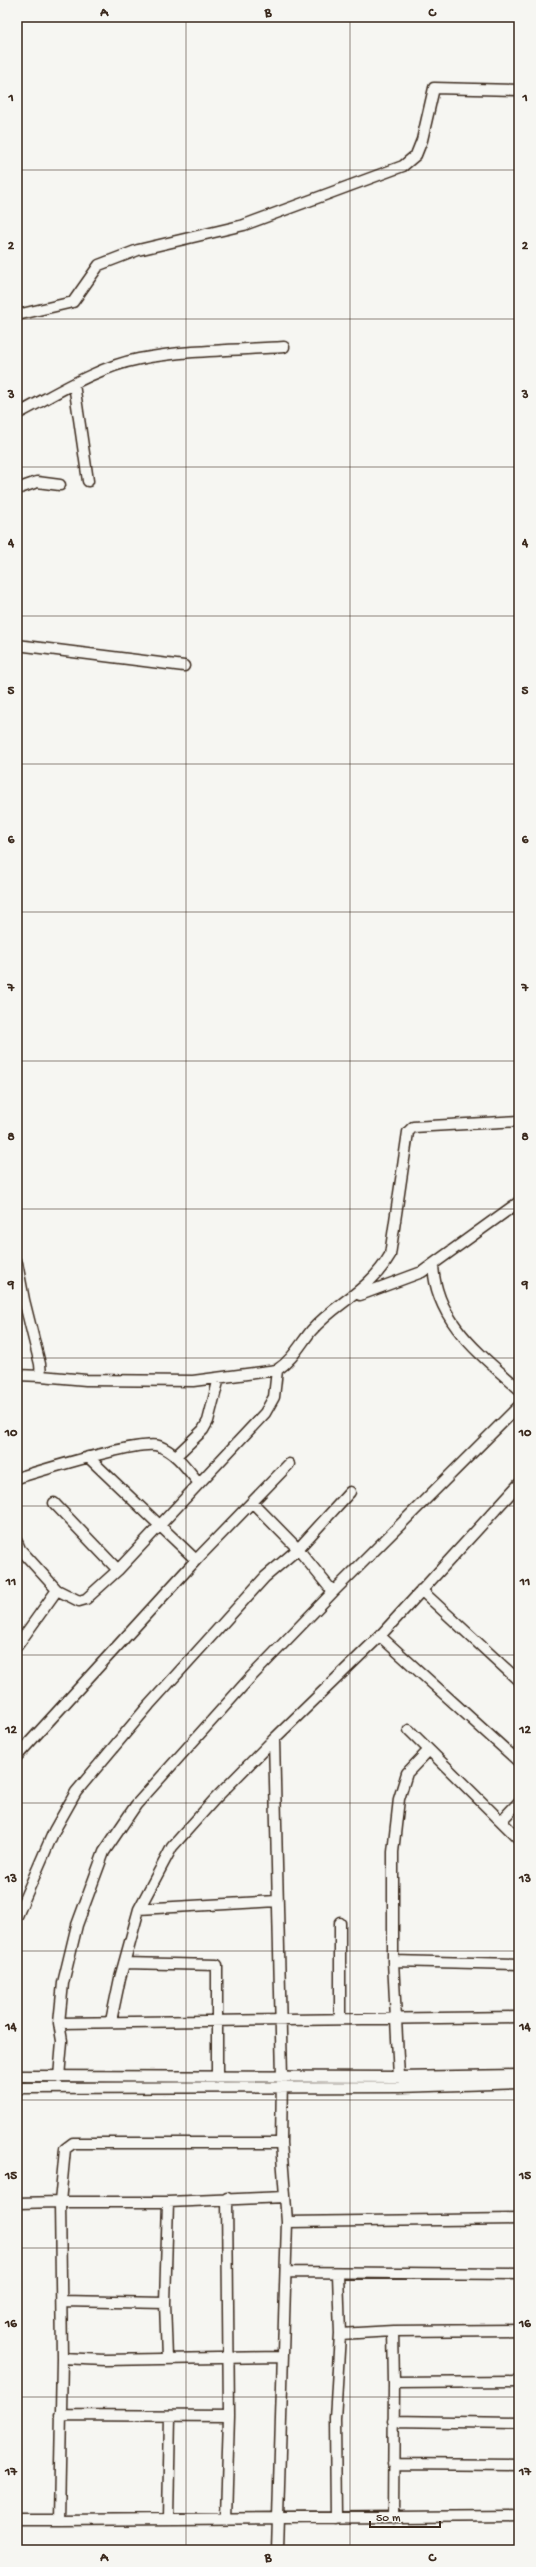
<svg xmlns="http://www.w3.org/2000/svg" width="536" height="2567" font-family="'Gochi Hand',sans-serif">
	<rect width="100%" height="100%" fill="#f6f6f2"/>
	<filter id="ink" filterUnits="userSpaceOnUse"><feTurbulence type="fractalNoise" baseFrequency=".025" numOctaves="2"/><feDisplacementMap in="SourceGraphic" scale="8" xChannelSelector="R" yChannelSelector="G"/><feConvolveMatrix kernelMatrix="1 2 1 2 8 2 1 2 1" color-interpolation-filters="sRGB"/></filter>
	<g filter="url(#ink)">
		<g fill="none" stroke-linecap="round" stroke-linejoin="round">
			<defs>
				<path id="minor" d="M17,315L73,302L99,265L138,250L244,225L403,166L416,155L422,140L434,88L519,90
					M74,384L88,481
					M17,414C54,395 97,367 139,359C186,350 236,350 284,347
					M17,489L37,482L60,485
					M17,645L184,666
					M17,1263L24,1300
					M433,1264C435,1321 480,1354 519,1389
					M360,1295L422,1272L519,1202
					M17,1300H24L40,1364L41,1376L17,1375
					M41,1376L86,1380L193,1381L277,1370C292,1360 300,1345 311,1331C337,1301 368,1293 390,1255L408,1132L413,1127L519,1121
					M176,1456L203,1430L208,1421L219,1378
					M88,1457L196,1560
					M17,1478C40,1471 142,1439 159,1446C177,1453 187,1469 199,1483
					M54,1503L118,1570
					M253,1503L298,1549L350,1492
					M17,1542L20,1549L57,1590
					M421,1590L519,1681
					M333,1592L519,1406
					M380,1636L519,1762
					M17,1646L57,1590L79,1601L86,1599L118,1570L265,1413L274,1397L277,1370
					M409,1730L519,1839
					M17,1756L196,1560L289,1464
					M501,1821L519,1802
					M139,1909L277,1901
					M17,1916L54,1831L76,1792L149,1705L265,1577L298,1549L333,1592L249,1679L136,1805L104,1852L77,1925L63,1983L59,2023L62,2041L59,2077
					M393,1961L519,1964
					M124,1963L217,1965V2077
					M340,2019V1923
					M111,2021L120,1978L139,1909L172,1847L214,1800L274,1739
					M59,2023L519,2017
					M17,2076L399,2077L519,2075
					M399,2077L393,1961V1852L399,1799L407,1773L429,1750
					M17,2088L399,2087L519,2083
					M227,2198L229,2416
					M17,2203L60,2202L65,2149L73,2143H281
					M287,2222L519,2219
					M286,2272L519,2274
					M62,2301L165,2303
					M393,2331L519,2330
					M340,2334L393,2331L394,2383L519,2382
					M62,2358L105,2360L283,2357
					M167,2358L165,2303L168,2202
					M60,2415L229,2416L226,2518
					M393,2421L519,2423
					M393,2464L519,2465
					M168,2518L170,2416
					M336,2518L335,2419L340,2334L338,2274
					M393,2518L394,2383
					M17,2520H59L62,2358L60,2202H168L285,2197
					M59,2520L519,2516
					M277,2550L287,2222L281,2143L282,2076L274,1739L380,1636L519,1484"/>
			</defs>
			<use href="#minor" stroke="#3b2a1e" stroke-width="13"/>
			<use href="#minor" stroke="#f6f6f2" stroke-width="10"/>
		</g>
	</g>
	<path fill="none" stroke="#3b2a1e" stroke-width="1" stroke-opacity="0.55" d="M186,17V2550M350,17V2550M17,170H519M17,319H519M17,467H519M17,616H519M17,764H519M17,912H519M17,1061H519M17,1209H519M17,1358H519M17,1506H519M17,1655H519M17,1803H519M17,1951H519M17,2100H519M17,2248H519M17,2397H519"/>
	<rect width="536" height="2567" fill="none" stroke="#f6f6f2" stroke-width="44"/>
	<path d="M370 2521v6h70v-6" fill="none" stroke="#3b2a1e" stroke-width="2"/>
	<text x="376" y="2521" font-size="12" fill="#3b2a1e" stroke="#f6f6f2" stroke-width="3" paint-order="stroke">50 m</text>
	<rect x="22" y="22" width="492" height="2523" fill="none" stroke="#3b2a1e" stroke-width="1.5"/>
	<g font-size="13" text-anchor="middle" font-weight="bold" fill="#3b2a1e">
		<text x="104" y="16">A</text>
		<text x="268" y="16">B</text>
		<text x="432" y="16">C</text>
		<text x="11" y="101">1</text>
		<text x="525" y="101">1</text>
		<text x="11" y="249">2</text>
		<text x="525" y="249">2</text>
		<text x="11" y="398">3</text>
		<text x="525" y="398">3</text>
		<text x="11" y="546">4</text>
		<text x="525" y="546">4</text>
		<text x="11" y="694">5</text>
		<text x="525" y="694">5</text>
		<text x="11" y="843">6</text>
		<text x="525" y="843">6</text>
		<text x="11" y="991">7</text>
		<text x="525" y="991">7</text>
		<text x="11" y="1140">8</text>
		<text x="525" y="1140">8</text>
		<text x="11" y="1288">9</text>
		<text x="525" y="1288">9</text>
		<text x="11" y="1436">10</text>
		<text x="525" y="1436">10</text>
		<text x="11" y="1585">11</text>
		<text x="525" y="1585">11</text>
		<text x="11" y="1733">12</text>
		<text x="525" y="1733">12</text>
		<text x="11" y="1882">13</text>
		<text x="525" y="1882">13</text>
		<text x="11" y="2030">14</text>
		<text x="525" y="2030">14</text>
		<text x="11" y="2179">15</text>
		<text x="525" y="2179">15</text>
		<text x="11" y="2327">16</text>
		<text x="525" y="2327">16</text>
		<text x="11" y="2475">17</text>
		<text x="525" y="2475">17</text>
		<text x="104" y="2561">A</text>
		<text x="268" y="2561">B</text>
		<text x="432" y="2561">C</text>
	</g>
</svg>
